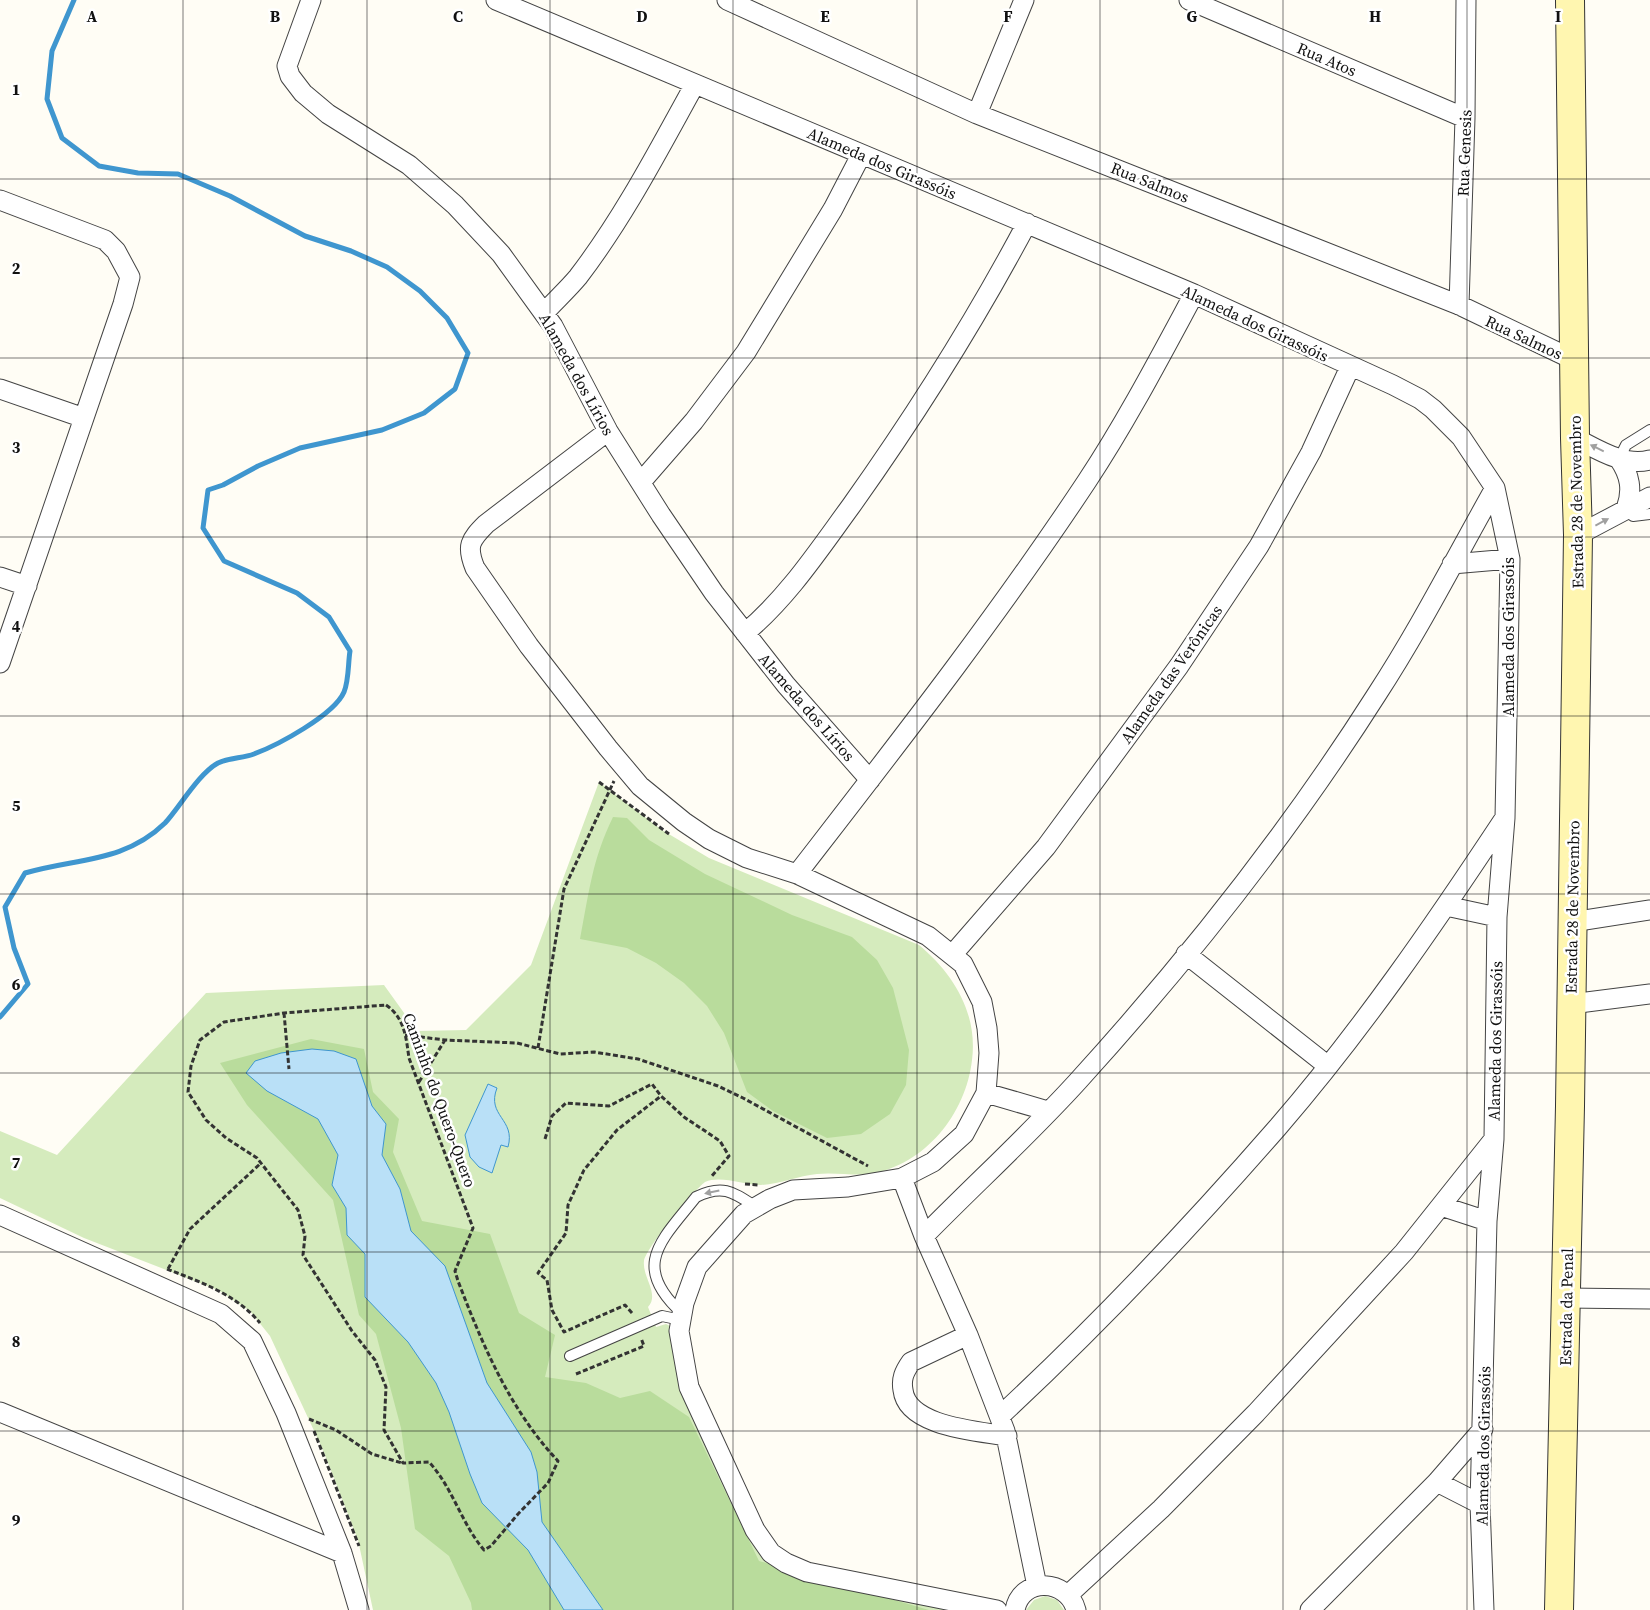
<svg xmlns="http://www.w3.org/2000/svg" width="1650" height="1610" font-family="'Source Serif 4',serif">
	<rect width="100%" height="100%" fill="#fffdf5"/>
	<path fill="#d5ebbd" d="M599,782L662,830L709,858L919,945C954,974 978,1014 972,1060C966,1114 925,1165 870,1174C854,1176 834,1172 817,1174C798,1176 780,1184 761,1185C743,1185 721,1175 705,1182C694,1190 646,1248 644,1261C642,1277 660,1294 648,1307L656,1327L666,1324L672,1327L703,1433L730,1499L766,1558L964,1610H373L358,1540L323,1450L270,1336L250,1311L218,1290L84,1238L0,1198V1131L57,1155L206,993L384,985L417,1031L466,1030L531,965Z
		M1045,1596L1057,1600L1064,1610H1026L1034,1600Z"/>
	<path fill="#b9dc9c" d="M613,817L627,818L649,840L705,874L792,915L852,937L877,960L893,988L909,1050L906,1085L890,1114L861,1134L827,1138L773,1111L747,1092L724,1033L707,1006L684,983L656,963L627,948L580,939C589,893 592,860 613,817Z
		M311,1039L364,1049L373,1092L399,1119L393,1152L422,1221L490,1234L519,1313L555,1335L545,1377L586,1383L620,1398L650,1391L689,1417L759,1561L929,1610H472L471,1603L449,1556L415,1529L401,1428L376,1334L359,1315L333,1200L247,1105L220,1063Z"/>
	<path fill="#b9e0f7" stroke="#3f96cf" d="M312,1049L334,1051L356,1059L372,1106L386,1124L382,1155L400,1189L411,1231L445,1266L487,1383L531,1452L537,1472L542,1522L603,1610H564L528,1550L482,1503L470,1474L449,1412L436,1383L408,1342L365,1297V1254L347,1235L346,1208L332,1185L338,1155L318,1119L267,1091L246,1073L255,1061L281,1053Z
		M488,1084L497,1088C486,1116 516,1119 508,1147L501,1145L492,1173L479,1167L470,1157L465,1135Z"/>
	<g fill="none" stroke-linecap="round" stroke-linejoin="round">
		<path stroke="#3f96cf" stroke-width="5" d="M0,1017L28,984L14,948L5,907L25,873C75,858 124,863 165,823C179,808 199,773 218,763C229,758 243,758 254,754C278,745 334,715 344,692C349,680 348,663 350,651L329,617L297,593L224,561L203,528L208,490L223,485L258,466L300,448L382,430L424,413L455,389L468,353L447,318L420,291L387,267L351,251L305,236L230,196L178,174L138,173L99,166L62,138L47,99L52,51L74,0"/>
		<defs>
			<path id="lane" d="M1619,459L1626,445L1650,430
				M1626,509L1633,516L1650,514
				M683,1314C629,1266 662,1240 696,1197C723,1184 733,1192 756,1207
				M570,1356L662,1316L681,1320"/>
			<path id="street" d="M311,0L287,66L290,76L303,93L328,114L409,165L455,205L501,254L553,326L608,431L661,515L714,593L786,685L870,780
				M496,0L1194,294L1393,385L1420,399L1433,409L1461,437L1495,488L1510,559L1505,818L1497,917L1494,1139L1487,1221L1480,1504L1484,1610
				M727,0L977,114L1459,305L1574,360
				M1189,0L1465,118
				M977,114L1024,0
				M0,200L105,240L116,251L130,277L123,304L0,663
				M1459,305L1465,118L1466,0
				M544,313C555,301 568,289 578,277C624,217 659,149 695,84
				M0,389L84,418
				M608,431L486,524C470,540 466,546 475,568L529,646L608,748L640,786L684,822L709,839L747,858L797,874L928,936L963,964L982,1002L987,1028L989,1053L986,1093L964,1134L933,1162L902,1178L848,1187L793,1190L770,1199L744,1214L697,1267L684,1303L679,1331L689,1387L755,1530L771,1553L786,1563L807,1572L997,1610
				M1575,438C1597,449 1624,467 1650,460
				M1619,459C1630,475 1633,490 1626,509
				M641,482L694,421L746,352L833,209L861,155
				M1578,535L1650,497
				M1452,564L1510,559
				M0,577L27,586
				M745,633C788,597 818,551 851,506C915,416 975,321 1027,223
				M797,874C896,746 997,617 1087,481C1126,422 1160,357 1194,294
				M1446,906L1497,917
				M1572,922L1650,910
				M953,954L1046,847L1179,666L1259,546L1311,452L1350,367
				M1186,954L1328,1066
				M1571,1004L1650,994
				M986,1093L1048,1111
				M902,1178L924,1236L968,1335L1005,1431L1037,1586
				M1441,1206L1487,1221
				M0,1215L221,1314L252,1341L286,1413L342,1553L359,1610
				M924,1236C975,1184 1029,1135 1078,1081C1187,961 1290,831 1377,694C1420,628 1456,557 1495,488
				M1566,1298L1650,1299
				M968,1335L911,1362C904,1372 901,1379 903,1390C907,1427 979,1431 1007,1436
				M0,1412L342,1553
				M1000,1416C1098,1325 1190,1228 1278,1127C1361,1031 1434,925 1504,819
				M1437,1482L1480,1504
				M1068,1595L1161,1509L1256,1413L1404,1252L1494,1139
				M1015,1610C1021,1576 1068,1579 1076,1610
				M1310,1610L1437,1482L1483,1429"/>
			<path id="secondary" d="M1559,1610L1570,1106L1578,535L1575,438L1570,0"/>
		</defs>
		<use href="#lane" stroke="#444" stroke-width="12"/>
		<use href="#street" stroke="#444" stroke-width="21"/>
		<use href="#secondary" stroke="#333" stroke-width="30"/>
		<path stroke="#333" stroke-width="3" stroke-dasharray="5 2.5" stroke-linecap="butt" d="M599,782L669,834
			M386,1005C405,1018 406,1038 409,1058L473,1228L455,1271L458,1281C483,1346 510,1410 558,1461L548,1483L518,1514L491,1546L484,1550C461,1523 453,1488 429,1462L403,1463L384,1430L386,1387L375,1360L352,1331L303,1255L305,1236L298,1210L257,1158L226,1138L206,1120L188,1092L191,1066L200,1040L224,1022L284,1013Z
			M284,1013L289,1069
			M405,1035L445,1040L517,1043L560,1054L594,1052L638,1059L718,1086L743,1098L868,1166
			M538,1048L564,889L614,781
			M419,1082L445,1040
			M545,1139L552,1116L566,1103L609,1106L652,1084L661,1096
			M745,1184L759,1185
			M167,1269C200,1282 236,1294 260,1323
			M168,1269L190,1229L261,1163
			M632,1313L625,1305L564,1332L552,1310L547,1280L538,1273L566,1233L568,1205L584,1170L617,1130L661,1096L684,1117L720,1141L729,1156L711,1177
			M576,1374L644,1346L641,1338
			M309,1419L336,1430L372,1454L402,1463
			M314,1431L359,1546"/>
		<use href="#lane" stroke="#fff" stroke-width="10"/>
		<use href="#street" stroke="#fff" stroke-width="19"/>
		<use href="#secondary" stroke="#fff6b0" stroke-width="28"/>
	</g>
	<defs><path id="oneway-solid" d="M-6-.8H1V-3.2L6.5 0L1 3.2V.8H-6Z" transform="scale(1.25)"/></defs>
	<g fill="#a0a0a0">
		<use href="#oneway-solid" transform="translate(1597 448) rotate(-154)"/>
		<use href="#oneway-solid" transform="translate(1602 522) rotate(-28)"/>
		<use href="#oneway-solid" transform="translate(712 1192) rotate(168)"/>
	</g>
	<path fill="none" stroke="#111" stroke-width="1" stroke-opacity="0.55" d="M183,0V1610M367,0V1610M550,0V1610M733,0V1610M917,0V1610M1100,0V1610M1283,0V1610M1467,0V1610M0,179H1650M0,358H1650M0,537H1650M0,716H1650M0,894H1650M0,1073H1650M0,1252H1650M0,1431H1650"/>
	<g text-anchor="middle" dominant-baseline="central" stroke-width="5" stroke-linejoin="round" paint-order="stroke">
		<g font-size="16" fill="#111" stroke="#fff">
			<text transform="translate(1327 59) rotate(23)">Rua Atos</text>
			<text transform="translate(1464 153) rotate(-88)">Rua Genesis</text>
			<text transform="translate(882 163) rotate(23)">Alameda dos Girassóis</text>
			<text transform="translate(1150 182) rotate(22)">Rua Salmos</text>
			<text transform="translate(1255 323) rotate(25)">Alameda dos Girassóis</text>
			<text transform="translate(1524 337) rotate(25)">Rua Salmos</text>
			<text transform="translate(577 374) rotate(61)">Alameda dos Lírios</text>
			<text transform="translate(1576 502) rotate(-91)">Estrada 28 de Novembro</text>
			<text transform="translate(1508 637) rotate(-90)">Alameda dos Girassóis</text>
			<text transform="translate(1171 674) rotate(-55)">Alameda das Verônicas</text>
			<text transform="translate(807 707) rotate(49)">Alameda dos Lírios</text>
			<text transform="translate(1572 907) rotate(-89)">Estrada 28 de Novembro</text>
			<text transform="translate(1495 1041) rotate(-89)">Alameda dos Girassóis</text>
			<text transform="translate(440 1100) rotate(70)">Caminho do Quero-Quero</text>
			<text transform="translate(1566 1307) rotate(-89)">Estrada da Penal</text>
			<text transform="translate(1483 1446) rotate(-89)">Alameda dos Girassóis</text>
		</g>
	</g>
	<g font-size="16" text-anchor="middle" font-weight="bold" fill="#111" stroke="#fff" stroke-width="5" stroke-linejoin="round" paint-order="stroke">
		<text x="92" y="22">A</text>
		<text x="275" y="22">B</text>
		<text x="458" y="22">C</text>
		<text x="642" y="22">D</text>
		<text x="825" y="22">E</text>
		<text x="1008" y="22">F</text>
		<text x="1192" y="22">G</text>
		<text x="1375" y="22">H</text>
		<text x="1558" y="22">I</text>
		<text x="16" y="95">1</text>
		<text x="16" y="274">2</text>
		<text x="16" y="453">3</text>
		<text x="16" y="632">4</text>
		<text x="16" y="811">5</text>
		<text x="16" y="990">6</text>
		<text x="16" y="1168">7</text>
		<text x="16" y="1347">8</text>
		<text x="16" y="1526">9</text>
	</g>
</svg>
